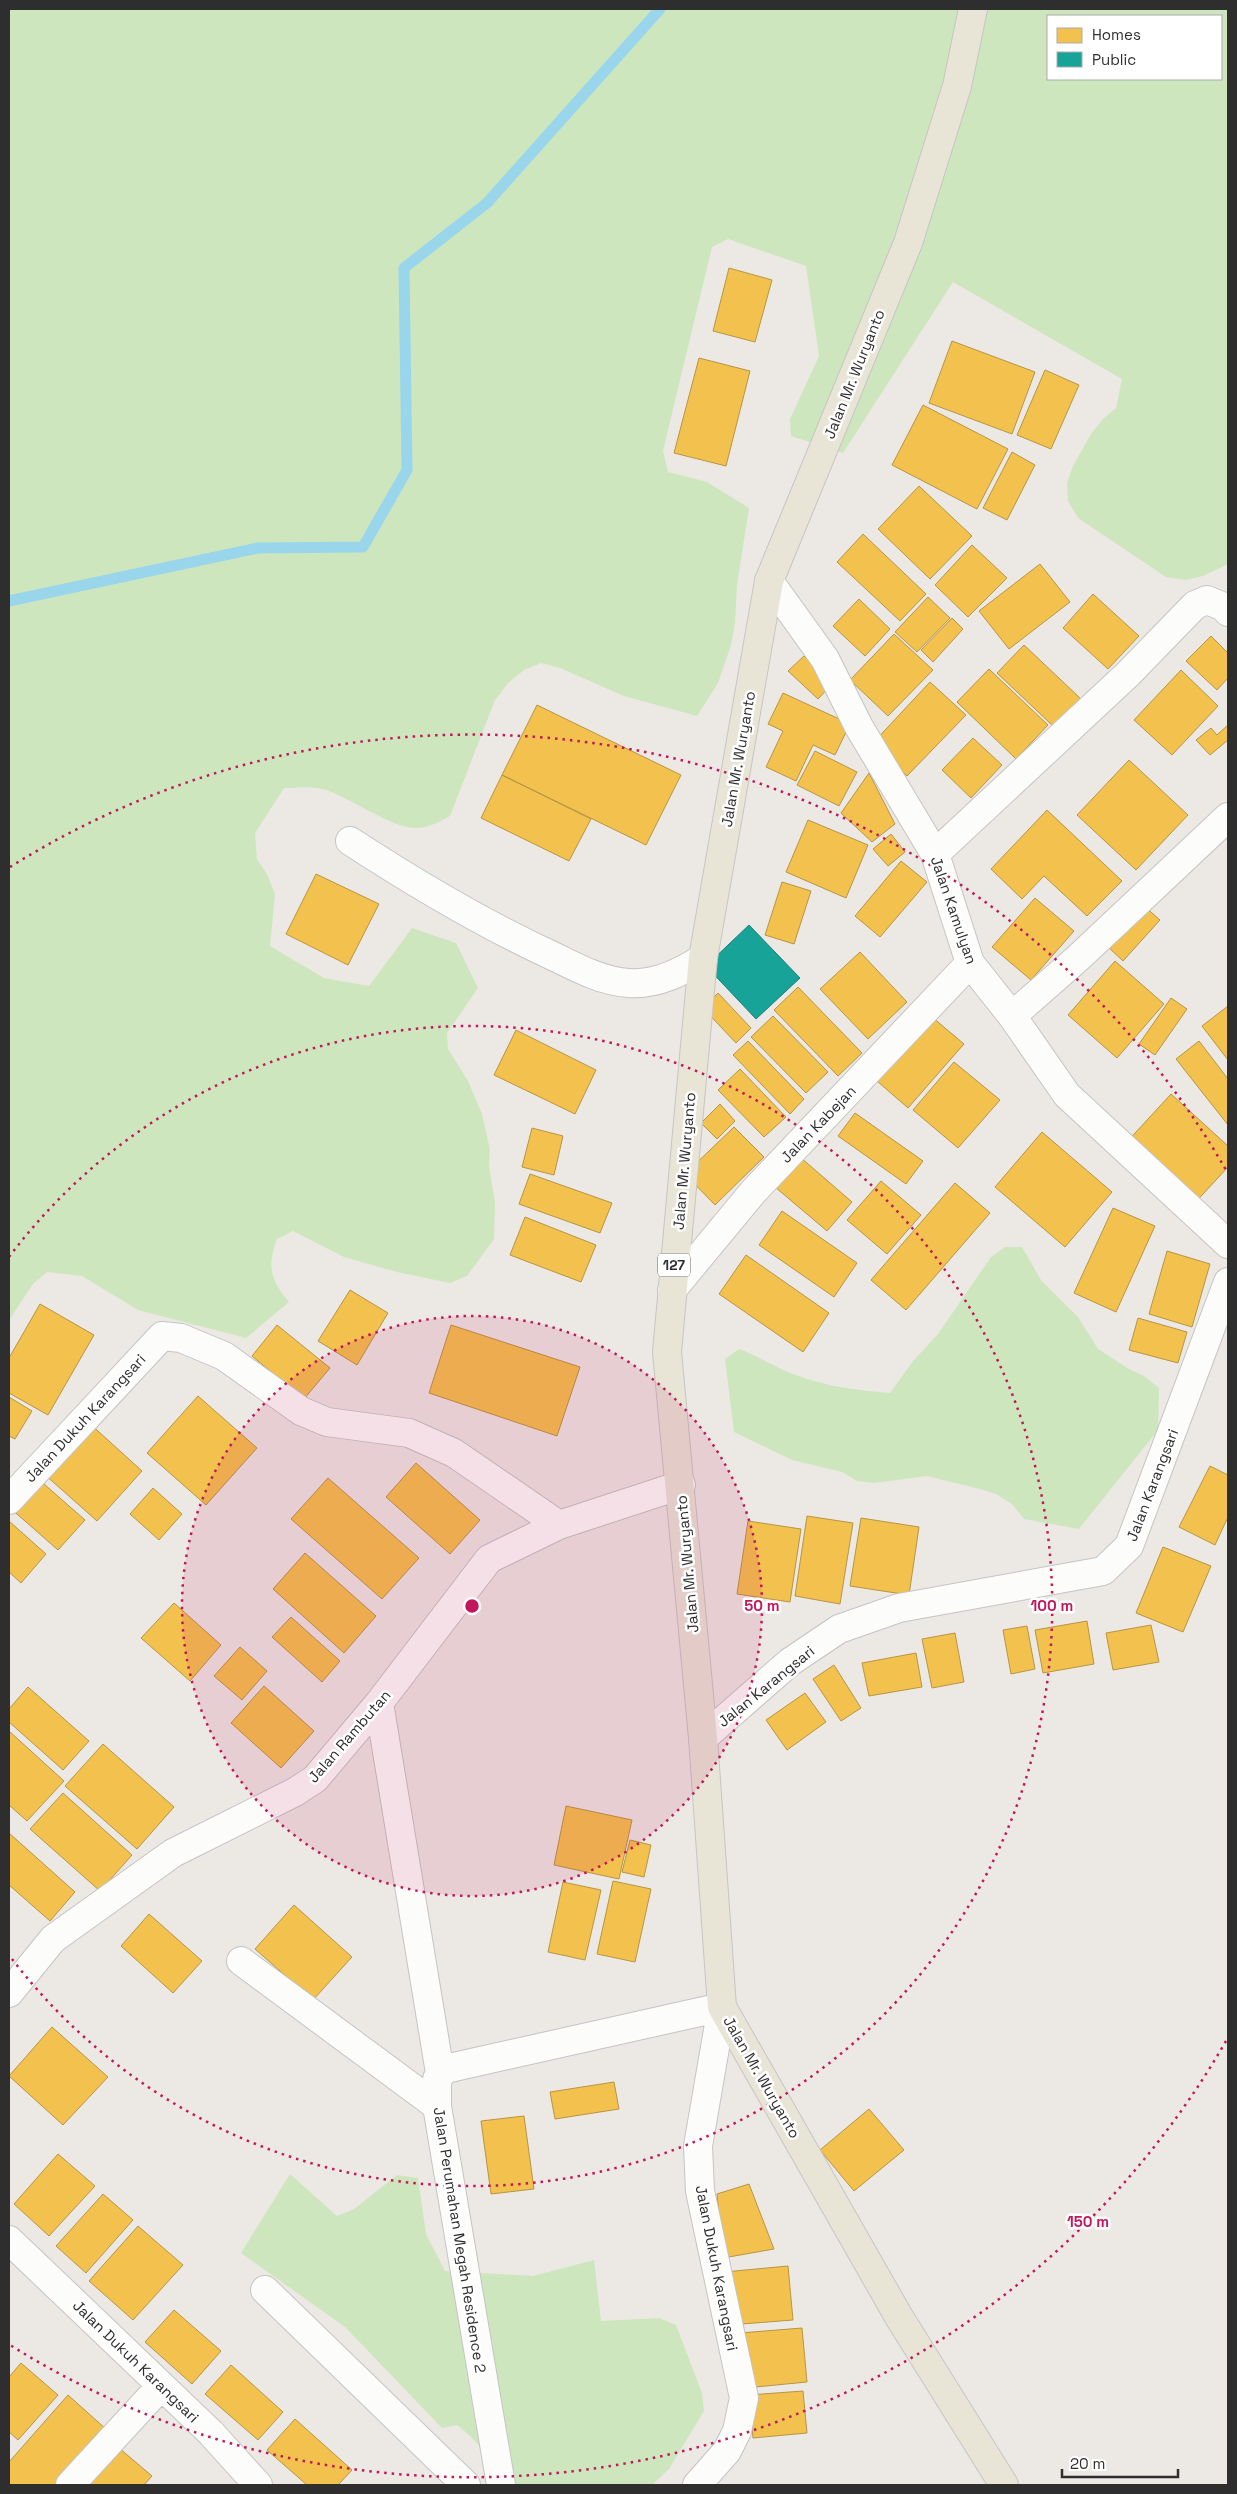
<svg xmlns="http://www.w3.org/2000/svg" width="1237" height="2494" font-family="'Space Grotesk',sans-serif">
	<rect width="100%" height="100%" fill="#ece8e4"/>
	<path fill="#cee6be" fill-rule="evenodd" d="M9,9H1228V564L1203,576L1186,580L1166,577L1078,518L1068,501L1067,483L1073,466L1091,434L1103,419L1116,408L1122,379L953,282L843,453L791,436L790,419L819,356L806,266L728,239L712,247L663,451L668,472L707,482L749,508L737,585L735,624L731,645L718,683L697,716L624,696L560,668L541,663L524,670L508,683L495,700L450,816C439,822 430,827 418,828C394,830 351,798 326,790C314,786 297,788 284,788L255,833L257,859L267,874L275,894L270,946L324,978L369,986L412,928L456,943L478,988L447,1033L448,1049L468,1081L482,1114L490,1150L489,1167L495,1202L494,1239L467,1276L450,1283L397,1272L344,1257L293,1231L277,1239C267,1267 270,1279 289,1302L246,1338L138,1310L82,1276L47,1272L33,1284L9,1320ZM1048,16H1221V79H1048Z
		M1005,1247H1022L1041,1280L1078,1317L1098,1349L1129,1369L1144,1376L1159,1388L1158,1430L1079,1529L1024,1519L1012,1504L996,1494L980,1489L927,1476L874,1483L857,1481L842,1472L792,1460L734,1432L725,1359L739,1349C756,1355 771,1365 788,1372C823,1386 853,1390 890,1393L913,1361L938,1334L991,1257Z
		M290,2174L337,2216L354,2209L397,2175L418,2178L426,2234L445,2271L533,2276L594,2260L601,2321L659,2318L676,2325L702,2393L704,2411L669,2469L652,2485H515L511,2478L468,2434L457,2425L442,2428L345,2327L241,2253Z"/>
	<path fill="#f2c14e" stroke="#b79544" d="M729,268L772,280L755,342L713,331Z
		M952,341L1035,372L1012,434L929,403Z
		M699,358L750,371L726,466L674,453Z
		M1045,370L1079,385L1051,449L1017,435Z
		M923,405L1008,449L977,509L892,465Z
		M1012,452L1035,465L1007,520L983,508Z
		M919,486L972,536L930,579L878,529Z
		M863,534L926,594L900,621L837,562Z
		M972,545L1007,578L968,617L935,585Z
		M1040,564L1070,602L1009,649L979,611Z
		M1093,594L1139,636L1108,669L1063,628Z
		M928,597L950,618L917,652L895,632Z
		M859,599L890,629L865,656L833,626Z
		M952,618L963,629L933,662L921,650Z
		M894,634L933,670L888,716L850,680Z
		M1211,636L1228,653V678L1217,690L1186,661Z
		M1024,645L1081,699L1054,727L997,673Z
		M804,656L833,683L818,699L788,671Z
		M989,669L1048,725L1016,759L957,702Z
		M1181,670L1218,706L1172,755L1134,720Z
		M930,682L966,715L907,776L872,744Z
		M783,693L850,724L835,755L813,745L796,781L766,767L783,731L768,724Z
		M537,705L681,775L646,845L502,775Z
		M1228,725V740L1210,755L1196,740L1211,728L1217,735Z
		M973,738L1002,765L971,798L942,770Z
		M815,751L857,772L839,806L797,785Z
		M1129,760L1188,815L1136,870L1077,815Z
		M869,773L895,824L872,842L841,813Z
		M502,775L591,819L569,861L481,818Z
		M1047,810L1122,881L1087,916L1044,876L1022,899L991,869Z
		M808,820L868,845L846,898L786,872Z
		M891,834L905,852L888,866L873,849Z
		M901,861L927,882L880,937L855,916Z
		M316,874L379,904L348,965L286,934Z
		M782,882L811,891L794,944L765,935Z
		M1035,898L1074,931L1031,980L992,947Z
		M1143,905L1160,920L1123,961L1107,946Z
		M860,952L907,1002L868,1039L820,989Z
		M1115,961L1164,1004L1117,1058L1068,1015Z
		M798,987L862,1053L838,1076L774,1010Z
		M718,993L751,1028L736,1043L703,1008Z
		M1171,998L1187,1009L1155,1055L1139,1044Z
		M1228,1006V1060L1202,1026Z
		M773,1016L828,1072L806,1093L751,1037Z
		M932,1017L964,1044L908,1108L877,1081Z
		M516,1030L596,1070L575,1114L494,1075Z
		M748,1041L804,1099L790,1114L733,1055Z
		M1199,1041L1228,1079V1125L1176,1059Z
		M954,1062L1000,1100L958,1148L913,1110Z
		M740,1069L786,1117L764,1137L718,1090Z
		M1171,1094L1228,1146V1167L1192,1206L1125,1144Z
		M720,1104L735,1121L717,1139L701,1123Z
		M855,1113L923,1161L906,1184L838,1136Z
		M734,1127L764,1157L715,1205L685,1174Z
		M532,1128L563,1136L554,1175L522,1167Z
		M1042,1132L1112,1192L1065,1247L995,1187Z
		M800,1157L852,1202L827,1231L775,1187Z
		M530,1174L612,1203L600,1233L519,1204Z
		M881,1181L921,1215L887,1254L847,1220Z
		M955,1183L990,1213L906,1310L871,1280Z
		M1113,1208L1155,1226L1116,1312L1074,1293Z
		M782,1211L857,1263L834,1297L759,1245Z
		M525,1217L596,1245L581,1282L510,1255Z
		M1167,1251L1210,1264L1192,1327L1149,1314Z
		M746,1255L829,1313L803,1352L719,1294Z
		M350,1290L388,1313L357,1365L318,1341Z
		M40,1304L94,1335L48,1415L9,1393V1358Z
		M1138,1318L1187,1332L1178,1363L1129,1350Z
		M277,1325L330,1368L304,1399L252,1356Z
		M451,1325L580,1367L557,1436L429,1393Z
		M198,1396L257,1448L206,1505L147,1453Z
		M9,1397L32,1411L15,1439L9,1436Z
		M88,1422L142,1471L97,1521L43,1473Z
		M416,1463L480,1520L450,1554L386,1497Z
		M1210,1466L1228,1475V1517L1215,1545L1179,1527Z
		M36,1477L85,1520L58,1550L9,1507Z
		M328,1478L419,1558L382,1599L291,1519Z
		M153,1488L182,1514L159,1540L130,1514Z
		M807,1516L853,1523L840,1604L795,1596Z
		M861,1518L919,1527L909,1595L850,1586Z
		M9,1521L46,1554L21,1583L9,1572Z
		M748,1521L801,1529L790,1602L737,1594Z
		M1163,1547L1211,1566L1183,1632L1136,1613Z
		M305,1553L376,1616L344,1653L273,1589Z
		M174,1603L221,1645L190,1681L141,1638Z
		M291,1617L340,1661L322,1682L272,1637Z
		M1087,1621L1094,1664L1043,1673L1035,1630Z
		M1151,1625L1159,1662L1113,1670L1106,1633Z
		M1027,1626L1035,1669L1011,1674L1003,1630Z
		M955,1633L964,1682L932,1688L922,1639Z
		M240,1647L267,1671L242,1700L214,1676Z
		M916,1653L922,1687L869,1696L862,1663Z
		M834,1665L861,1708L841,1721L813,1679Z
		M264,1686L314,1731L281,1768L231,1723Z
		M28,1687L89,1741L63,1770L9,1722V1709Z
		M805,1693L826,1722L787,1750L766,1720Z
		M9,1731L64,1781L27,1821L9,1805Z
		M103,1744L174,1807L137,1849L65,1786Z
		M63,1793L132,1855L100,1891L30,1829Z
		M566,1806L632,1820L619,1879L554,1865Z
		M9,1833L75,1892L50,1921L9,1885Z
		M630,1840L651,1845L644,1877L622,1872Z
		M613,1881L651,1889L635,1962L597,1954Z
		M563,1882L601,1890L585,1960L548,1952Z
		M294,1905L352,1957L313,2000L255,1949Z
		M149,1914L202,1961L173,1993L121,1946Z
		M52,2027L108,2077L63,2125L9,2076Z
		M614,2082L619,2109L555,2119L550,2092Z
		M869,2109L904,2150L854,2191L820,2150Z
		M524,2116L534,2189L491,2194L481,2121Z
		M58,2154L95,2186L49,2236L14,2204Z
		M749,2184L774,2249L723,2258L717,2194Z
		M103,2194L133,2220L86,2273L56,2246Z
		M138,2226L183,2265L133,2320L89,2281Z
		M788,2266L793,2320L729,2325L724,2272Z
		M174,2310L221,2351L192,2384L145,2342Z
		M802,2328L807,2382L745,2388L740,2333Z
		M21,2363L58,2395L18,2440L9,2432V2377Z
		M231,2365L283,2412L258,2440L205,2394Z
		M803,2391L807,2433L753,2438L749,2395Z
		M68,2395L107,2430L57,2485H9V2462Z
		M295,2419L352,2470L338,2485H307L267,2450Z
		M119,2448L152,2476L144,2485H85Z"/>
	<path fill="#17a398" stroke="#1e8078" d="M749,925L800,978L756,1019L706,966Z"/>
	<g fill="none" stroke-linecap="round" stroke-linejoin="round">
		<path stroke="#99d6ec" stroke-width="11" d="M9,601L258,548L363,547L407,470L404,268L487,203L660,9"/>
		<defs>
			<path id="street" d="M769,581L825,659L859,727L935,854L970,963L1012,1016L1067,1095L1228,1244
				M350,841C416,884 483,924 555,957C577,968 604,982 629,983C657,985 682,972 703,958
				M935,854L1128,674L1195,605L1207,600L1224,607L1228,612
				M1012,1016L1078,958L1228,817
				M672,1290L753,1192L970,963
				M9,1500L162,1336L181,1338L224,1356L301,1411L327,1422L409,1433L454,1453L559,1525
				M379,1703L440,2073
				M703,1738L790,1662L839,1629L899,1608L1103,1571L1129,1546L1228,1282
				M241,1961L437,2106
				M9,1993L53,1939L173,1853L295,1792L315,1779L379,1703L489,1559L559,1525L681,1485
				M9,2240L211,2433L258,2485
				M265,2290L466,2485
				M70,2485L161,2386
				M501,2485L437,2106V2079L445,2069L722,2007L698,2146L700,2191L744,2398L737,2431L727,2451L697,2485"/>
			<path id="primary" d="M973,9L957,86L908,243L769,581L703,958L667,1352L703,1738L722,2007L899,2317L1004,2485"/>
		</defs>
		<use href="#street" stroke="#c5c4c5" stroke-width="30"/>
		<use href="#primary" stroke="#c6c5c4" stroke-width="30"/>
		<use href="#street" stroke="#fcfcfb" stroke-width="28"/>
		<use href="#primary" stroke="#e8e4d6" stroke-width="28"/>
	</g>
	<circle cx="472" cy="1606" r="290" fill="#c2185b" fill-opacity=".12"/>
	<g fill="none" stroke="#c2185b" stroke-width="2.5" stroke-dasharray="2.5 5">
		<circle cx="472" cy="1606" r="290"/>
		<path d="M9 1257A580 580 0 1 1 9 1955"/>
		<path d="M1226 2041A871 871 0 0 1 10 2345M10 867A871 871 0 0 1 1226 1170"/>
	</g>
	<g text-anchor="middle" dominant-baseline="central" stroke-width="5" stroke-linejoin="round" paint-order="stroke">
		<rect fill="#fff" stroke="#6d6d6d" stroke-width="1" x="658" y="1253.5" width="32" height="23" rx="4"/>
		<g font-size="14" font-weight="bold" fill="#2e2e2e">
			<text x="674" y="1265">127</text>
		</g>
		<g font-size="15" fill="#2e2e2e" stroke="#fff">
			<text transform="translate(854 374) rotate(-68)">Jalan Mr. Wuryanto</text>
			<text transform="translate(738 759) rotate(-80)">Jalan Mr. Wuryanto</text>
			<text transform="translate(954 910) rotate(71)">Jalan Kamulyan</text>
			<text transform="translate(818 1124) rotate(-46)">Jalan Kabejan</text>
			<text transform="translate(684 1161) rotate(-85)">Jalan Mr. Wuryanto</text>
			<text transform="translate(85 1418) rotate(-47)">Jalan Dukuh Karangsari</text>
			<text transform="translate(1152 1485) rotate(-69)">Jalan Karangsari</text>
			<text transform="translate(687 1564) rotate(-95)">Jalan Mr. Wuryanto</text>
			<text transform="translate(766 1686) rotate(-39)">Jalan Karangsari</text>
			<text transform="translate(349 1736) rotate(-49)">Jalan Rambutan</text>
			<text transform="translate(762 2077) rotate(60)">Jalan Mr. Wuryanto</text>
			<text transform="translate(460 2240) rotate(81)">Jalan Perumahan Megah Residence 2</text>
			<text transform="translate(717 2268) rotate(79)">Jalan Dukuh Karangsari</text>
			<text transform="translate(136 2361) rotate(44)">Jalan Dukuh Karangsari</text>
		</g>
	</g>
	<circle cx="472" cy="1606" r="8" fill="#c2185b" stroke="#fff" stroke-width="2.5"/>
	<g font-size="15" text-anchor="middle" font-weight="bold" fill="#c2185b" stroke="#fff" stroke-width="5" stroke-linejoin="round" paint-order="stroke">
		<text x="762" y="1611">50 m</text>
		<text x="1052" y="1611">100 m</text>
		<text x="1088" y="2227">150 m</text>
	</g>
	<rect width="1237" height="2494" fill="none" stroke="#2e2e2e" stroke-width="20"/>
	<rect x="1047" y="15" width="175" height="65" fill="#ffffff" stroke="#ababab"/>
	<rect x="1057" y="28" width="25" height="15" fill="#f2c14e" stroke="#ababab"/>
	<text x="1092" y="40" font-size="15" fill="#2e2e2e">Homes</text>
	<rect x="1057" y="52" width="25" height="15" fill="#17a398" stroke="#ababab"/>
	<text x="1092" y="65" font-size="15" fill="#2e2e2e">Public</text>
	<path d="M1062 2469v8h116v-8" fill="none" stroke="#2e2e2e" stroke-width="2.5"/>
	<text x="1070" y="2469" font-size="15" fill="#2e2e2e" stroke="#ffffff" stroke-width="4" paint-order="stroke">20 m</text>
</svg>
